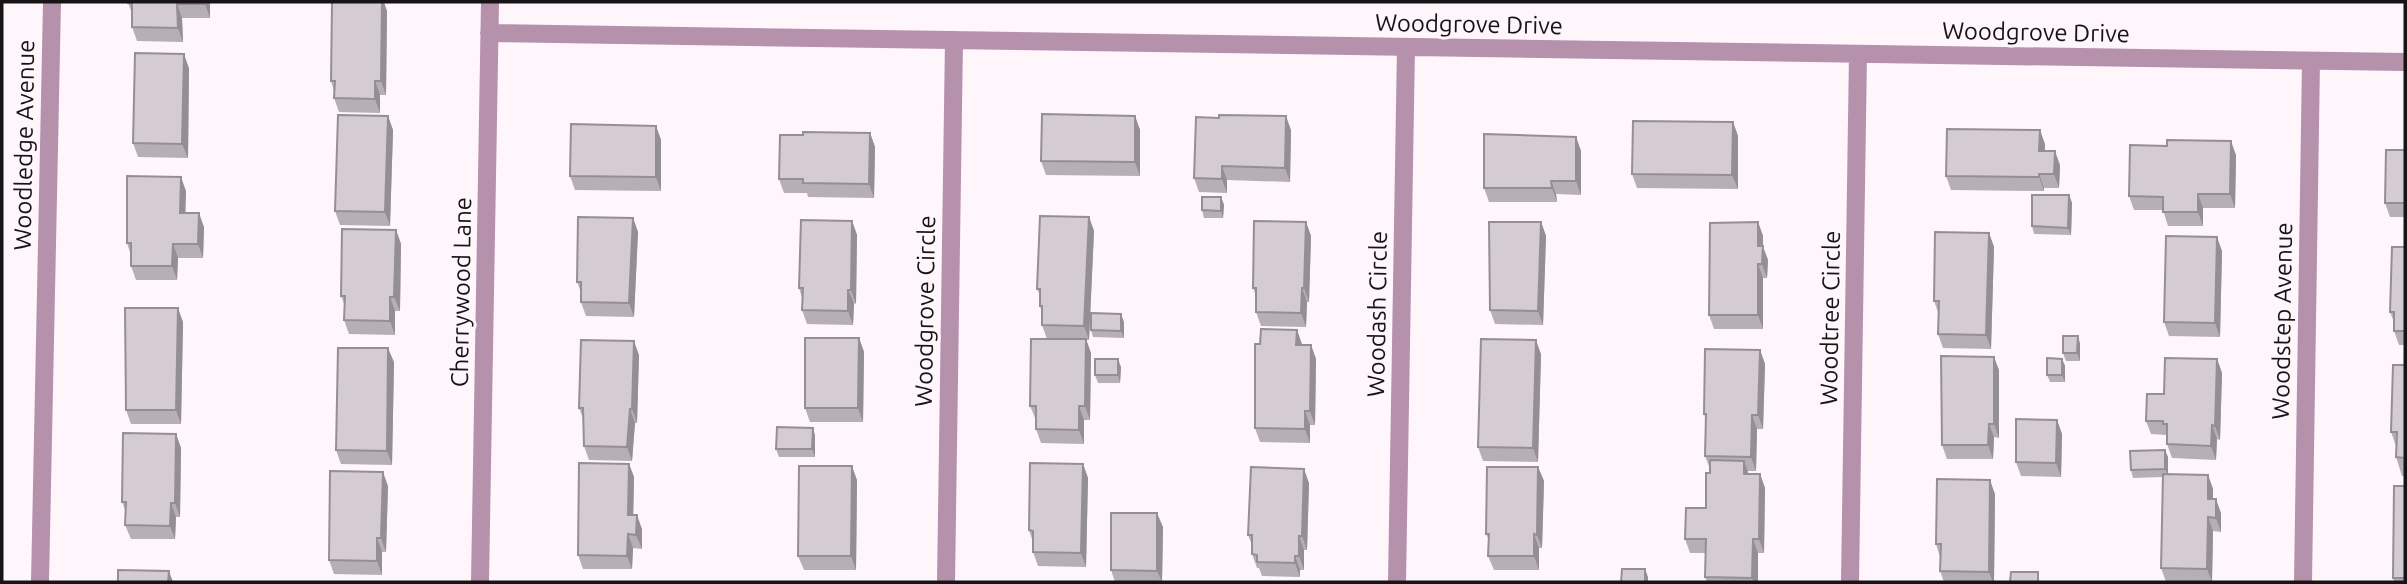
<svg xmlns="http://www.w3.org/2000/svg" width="2407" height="584" font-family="Ubuntu,sans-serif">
	<rect width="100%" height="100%" fill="#fff6fc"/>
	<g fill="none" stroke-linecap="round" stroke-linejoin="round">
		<path stroke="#b591ab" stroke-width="18" d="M489,33L2405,62
			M40,582L52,2
			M480,582L490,2
			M946,582L954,40
			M1397,582L1406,47
			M1850,582L1858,54
			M2303,582L2311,61"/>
	</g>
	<path fill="#b6afb5" d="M210,2V18H182L183,42L137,41L132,27V13L128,3Z
		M387,11L386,95H380V113L339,112L334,98V91L331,81Z
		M189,68L188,158L138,157L133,143Z
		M388,116L393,130L390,226L340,225L335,211Z
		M1135,116L1140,130V176L1046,175L1041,161Z
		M1733,122L1738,136V189L1637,188L1632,174Z
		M656,126L661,140V191L575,190L570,176Z
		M1291,130L1290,182L1227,180V193L1199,192L1194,178Z
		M870,133L875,147L874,198L808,197L807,193H784L779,179L803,135Z
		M1576,137L1581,151V195L1556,194L1557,202H1489L1484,188Z
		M2045,144V151L2060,165L2059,188H2044V191L1951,190L1946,176Z
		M2405,150V217H2390L2385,203Z
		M2236,155L2235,208H2203V226H2168L2163,210H2134L2129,196Z
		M186,191L185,213L204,227L203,258H178L177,280H136L131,266V255L127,243Z
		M2069,195L2072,203L2071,235L2034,234L2032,226Z
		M1221,197L1224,205L1223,218H1204L1202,210Z
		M1089,217L1094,231L1089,340H1086L1091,353L1090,420H1084V444L1041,443L1036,429V420L1030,406L1047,339L1042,325V313L1040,306V295L1037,289Z
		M633,218L638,232L634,317L586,316L581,302V292L577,282Z
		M852,221L857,235L856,304L854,303L853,325L807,324L802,310V298L799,288Z
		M1306,222L1311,236L1309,302H1307L1306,327L1261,326L1256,312V296L1253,288Z
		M1541,222L1546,236L1543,325L1495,324L1490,310Z
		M1758,222L1763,236V247L1768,260L1767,278H1763V329H1714L1709,315Z
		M396,230L401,244L400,311H395V335L349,334L344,320L345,306L341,296Z
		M1989,233L1994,247L1991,349L1943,348L1938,334V312L1934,301Z
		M2405,247V345H2399L2394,331V322L2390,312Z
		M2222,251L2220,337L2169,336L2164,322Z
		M183,322L181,424H131L126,410Z
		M1124,322V338L1093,337L1091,330Z
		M2078,336L2080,344V361H2066L2063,353Z
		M859,338L864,352L863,422H810L805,408Z
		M1302,345H1311L1316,359L1315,425H1310V443L1260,442L1255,428Z
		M1760,350L1765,364L1763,429H1757L1756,471H1747L1749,474H1760L1765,488L1764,553H1758V582H1707L1705,577L1706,553H1690L1685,539L1706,508L1710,469L1705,456L1706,420L1704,414Z
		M1541,354L1538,462L1483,461L1478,447Z
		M639,355L637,423H635L632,461L589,460L584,446L583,418L579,408Z
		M2062,359L2065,366V382H2050L2047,375Z
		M2217,359L2222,373L2220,440L2217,439L2216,460L2172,458L2167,444V435L2151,434L2146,421L2164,394Z
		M394,362L392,465L341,464L336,450Z
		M2405,365V476H2402L2396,457V446L2391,432Z
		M1121,367L1120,383H1098L1095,375Z
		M1999,370V438L1994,437L1993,459H1947L1942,445Z
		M2057,420L2062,434L2061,477L2021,476L2016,462Z
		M813,428L815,436V457H779L776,449Z
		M176,434L181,448L180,517H176L175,539H131L125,525L126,512L122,502Z
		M2168,457V475H2208L2213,489V499L2221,513V532L2213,531L2212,582H2166L2161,568L2163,477L2133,478L2131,470Z
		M629,464L634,477L633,515L642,529V549L633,548L632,569H583L578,555Z
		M1083,464L1088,478L1086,567L1038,566L1033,552V542L1029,530Z
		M1538,467L1544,481L1542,548H1539V570H1494L1488,556L1489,540L1486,534Z
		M857,480L856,570H804L798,556Z
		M1309,483L1307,550H1304V570H1300V577L1262,576L1259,568H1257L1252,554V545L1248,535Z
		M388,486L386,552H382V575L334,574L329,560Z
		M2405,486V582H2394L2393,578Z
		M1995,494L1994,582H1944L1940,571V557L1936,544Z
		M1163,527L1162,582H1115L1111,570Z"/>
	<path fill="#948f93" d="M205,2H210V18L205,4Z
		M382,2H384L387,11L386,95L381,81Z
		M177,4L182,18L183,42L178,28Z
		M184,54L189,68L188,158L182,144Z
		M375,81L380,95V113L375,99Z
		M388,116L393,130L390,226L385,212Z
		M1135,116L1140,130V176L1135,162Z
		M1286,116L1291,130L1290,182L1285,168Z
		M1733,122L1738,136V189L1732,175Z
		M656,126L661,140V191L656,177Z
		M2040,130L2045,144L2044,165L2039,151Z
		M870,133L875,147L874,198L869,184Z
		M1576,137L1581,151V195L1576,181Z
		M2231,141L2236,155L2235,208L2230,194Z
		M2055,151L2060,165L2059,188L2054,174Z
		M1222,166L1227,180V193L1222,179Z
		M2039,174L2044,188V191L2039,177Z
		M181,177L186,191L185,227L180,213Z
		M1551,181L1556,194L1557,202L1552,188Z
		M2198,194L2203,208V226L2198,212Z
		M2069,195L2072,203L2071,235L2068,228Z
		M1221,197L1224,205L1223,218L1221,211Z
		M199,213L204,227L203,258L198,244Z
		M1089,217L1094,231L1089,340L1084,326Z
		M633,218L638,232L634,317L629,303Z
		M852,221L857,235L856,304L851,290Z
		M1306,222L1311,236L1309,302L1304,288Z
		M1541,222L1546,236L1543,325L1538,311Z
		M1758,222L1763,236V247L1768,260L1767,278L1762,264L1758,246Z
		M396,230L401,244L400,311L394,297Z
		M1989,233L1994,247L1991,349L1986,335Z
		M2217,237L2222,251L2220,337L2215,323Z
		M173,244L178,258L177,280L172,266Z
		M1758,264L1763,278V329L1758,315Z
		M1302,288L1307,302L1306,327L1301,313Z
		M848,290L854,303L853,325L848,311Z
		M390,297L395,311V335L390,321Z
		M178,308L183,322L181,424L176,410Z
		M1121,314L1124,322V338L1121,331Z
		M1297,330L1302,344L1301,359L1296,345Z
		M2078,336L2080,344V361L2077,353Z
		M859,338L864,352L863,422L858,408Z
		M1086,339L1091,353L1090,420L1085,406Z
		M1536,340L1541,354L1538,462L1533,448Z
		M634,341L639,355L637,423L632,409Z
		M1311,345L1316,359L1315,425L1310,411Z
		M388,348L394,362L392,465L387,451Z
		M1760,350L1765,364L1763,429L1758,415Z
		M1994,357L1999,370V438L1994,424Z
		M1118,359L1121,367L1120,383L1118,375Z
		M2062,359L2065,366V382L2062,375Z
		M2217,359L2222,373L2220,440L2215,426Z
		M1079,406L1084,420V444L1079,430Z
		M630,409L635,423L632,461L627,447Z
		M1305,411L1310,425V443L1305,429Z
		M1752,415L1757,429L1756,471L1751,457Z
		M2057,420L2062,434L2061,477L2056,463Z
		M1989,424L1994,437L1993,459L1988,445Z
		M2212,425L2217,439L2216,460L2211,446Z
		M813,428L815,436V457L812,449Z
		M176,434L181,448L180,517L175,503Z
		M2165,450L2168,457V476L2165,469Z
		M1744,461L1749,475L1744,474Z
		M629,464L634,477L633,529L628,515Z
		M1083,464L1088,478L1086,567L1081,553Z
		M852,466L857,480L856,570L851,556Z
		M1538,467L1544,481L1542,548L1537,535Z
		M1304,469L1309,483L1307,550L1302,536Z
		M383,472L388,486L386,552L381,538Z
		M1760,474L1765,488L1764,553L1759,539Z
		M2208,475L2213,489V513L2208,499Z
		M1990,480L1995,494L1994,582H1993L1989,572Z
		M2216,499L2221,513V532L2216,518Z
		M171,503L176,517L175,539L170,526Z
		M1157,513L1163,527L1162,582L1157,571Z
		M637,515L642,529V549L636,535Z
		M2208,517L2213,531L2212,582L2207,569Z
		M628,534L633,548L632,569L627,556Z
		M1534,534L1539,548V570L1534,556Z
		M1299,536L1304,550V570L1299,556Z
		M377,538L382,552V575L377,561Z
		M1753,539L1758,553V582H1754L1752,578Z
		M1295,556L1300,570V577L1295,563Z
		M1645,569L1648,577V582H1645Z
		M169,571L173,582H168Z"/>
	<path fill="#d4ccd2" stroke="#948f93" stroke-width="2" d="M128,2H205V4H177L178,28L132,27V3H128Z
		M332,2H382L381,81H375V99L334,98L335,81H331Z
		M135,53L184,54L182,144L133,143Z
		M1042,114L1135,116V162L1041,161Z
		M338,115L388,116L385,212L335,211Z
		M1219,115L1286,116L1285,168L1222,166V179L1194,178L1196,117L1219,118Z
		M1633,121L1733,122L1732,175L1632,174Z
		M571,124L656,126V177L570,176Z
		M1947,129L2040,130L2039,151H2055L2054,174H2039V177L1946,176Z
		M803,132L870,133L869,184L803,183V179H779L780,135H803Z
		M1484,134L1576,137V181H1551L1552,188H1484Z
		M2167,140L2231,141L2230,194H2198V212H2163V197L2129,196L2130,145L2167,146Z
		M2386,150H2405V203H2385Z
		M127,176L181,177L180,213H199L198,244H173L172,266H131V243H127Z
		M2032,195H2069L2068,228L2032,226Z
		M1202,197H1221V211L1202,210Z
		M1040,216L1089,217L1084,326L1042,325V306H1040V289H1037Z
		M578,217L633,218L629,303L581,302V282H577Z
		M801,220L852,221L851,290H848V311L802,310L803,288H799Z
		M1254,221L1306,222L1304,288H1302L1301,313L1256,312V288H1253Z
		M1489,222H1541L1538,311L1490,310Z
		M1758,222V246H1763L1762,264H1758V315H1709L1710,223Z
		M342,229L396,230L394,297H390V321L344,320L345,296H341Z
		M1935,232L1989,233L1986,335L1938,334L1939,301H1934Z
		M2166,236L2217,237L2215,323L2164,322Z
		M2392,247H2405V331H2394V312H2390Z
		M125,308H178L176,410H126Z
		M1091,313L1121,314V331L1091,330Z
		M1261,329L1297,330L1296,345H1311L1310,411H1305V429L1255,428V344H1260Z
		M2063,336H2078L2077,353H2063Z
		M805,338H859L858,408H805Z
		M1031,339H1086L1085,406H1079V430L1036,429V406H1030Z
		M1481,339L1536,340L1533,448L1478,447Z
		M581,340L634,341L632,409H630L627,447L584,446L583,408H579Z
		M338,348H388L387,451L336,450Z
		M1705,349L1760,350L1758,415H1752L1751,457L1705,456L1706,414H1704Z
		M1941,356L1994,357V424H1989L1988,445H1942Z
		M2047,358L2062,359V375H2047Z
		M2165,358L2217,359L2215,426L2212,425L2211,446L2167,444V424H2163V421H2146L2147,394H2164Z
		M1095,359H1118V375H1095Z
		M2393,365H2405V458L2396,457L2397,432H2391Z
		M2016,419L2057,420L2056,463L2016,462Z
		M777,427L813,428L812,449H776Z
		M123,433L176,434L175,503H171L170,526L125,525L126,502H122Z
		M2165,450V469L2131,470L2130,451Z
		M1710,460L1744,461V474H1760L1759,539H1753L1752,578L1705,577L1706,539H1685L1686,508H1706V473H1710Z
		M579,463L629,464L628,515H637L636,535L628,534L627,556L578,555Z
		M1030,463L1083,464L1081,553L1033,552V531L1029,530Z
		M799,466H852L851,556H798Z
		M1251,467L1304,469L1302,536H1299V556H1295V563L1257,562V555L1252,554V535H1248Z
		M1487,467H1538L1537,535L1534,534V556H1488L1489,534H1486Z
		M330,471L383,472L381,538H377V561L329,560Z
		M2163,474L2208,475V499H2216V518L2208,517L2207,569L2161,568Z
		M1937,479L1990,480L1989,572L1940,571L1941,544H1936Z
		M2394,486H2405V578H2393Z
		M1111,513H1157V571L1111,570Z
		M1622,569H1645V582H1621Z
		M118,570L169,571L168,582H118Z
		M2011,572H2038V582H2010Z"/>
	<g text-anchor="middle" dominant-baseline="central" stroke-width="6" stroke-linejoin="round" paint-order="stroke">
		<g font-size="24" fill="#171416" stroke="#fff6fc">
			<text transform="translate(1469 24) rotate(1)">Woodgrove Drive</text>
			<text transform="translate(2036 32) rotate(1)">Woodgrove Drive</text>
			<text transform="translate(24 145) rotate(-89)">Woodledge Avenue</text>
			<text transform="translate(461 292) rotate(-89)">Cherrywood Lane</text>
			<text transform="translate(925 311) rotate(-89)">Woodgrove Circle</text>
			<text transform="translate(1377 314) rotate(-89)">Woodash Circle</text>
			<text transform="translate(1830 318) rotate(-89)">Woodtree Circle</text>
			<text transform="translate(2282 321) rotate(-89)">Woodstep Avenue</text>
		</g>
	</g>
	<rect width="2407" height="584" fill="none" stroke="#171416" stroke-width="7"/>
</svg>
